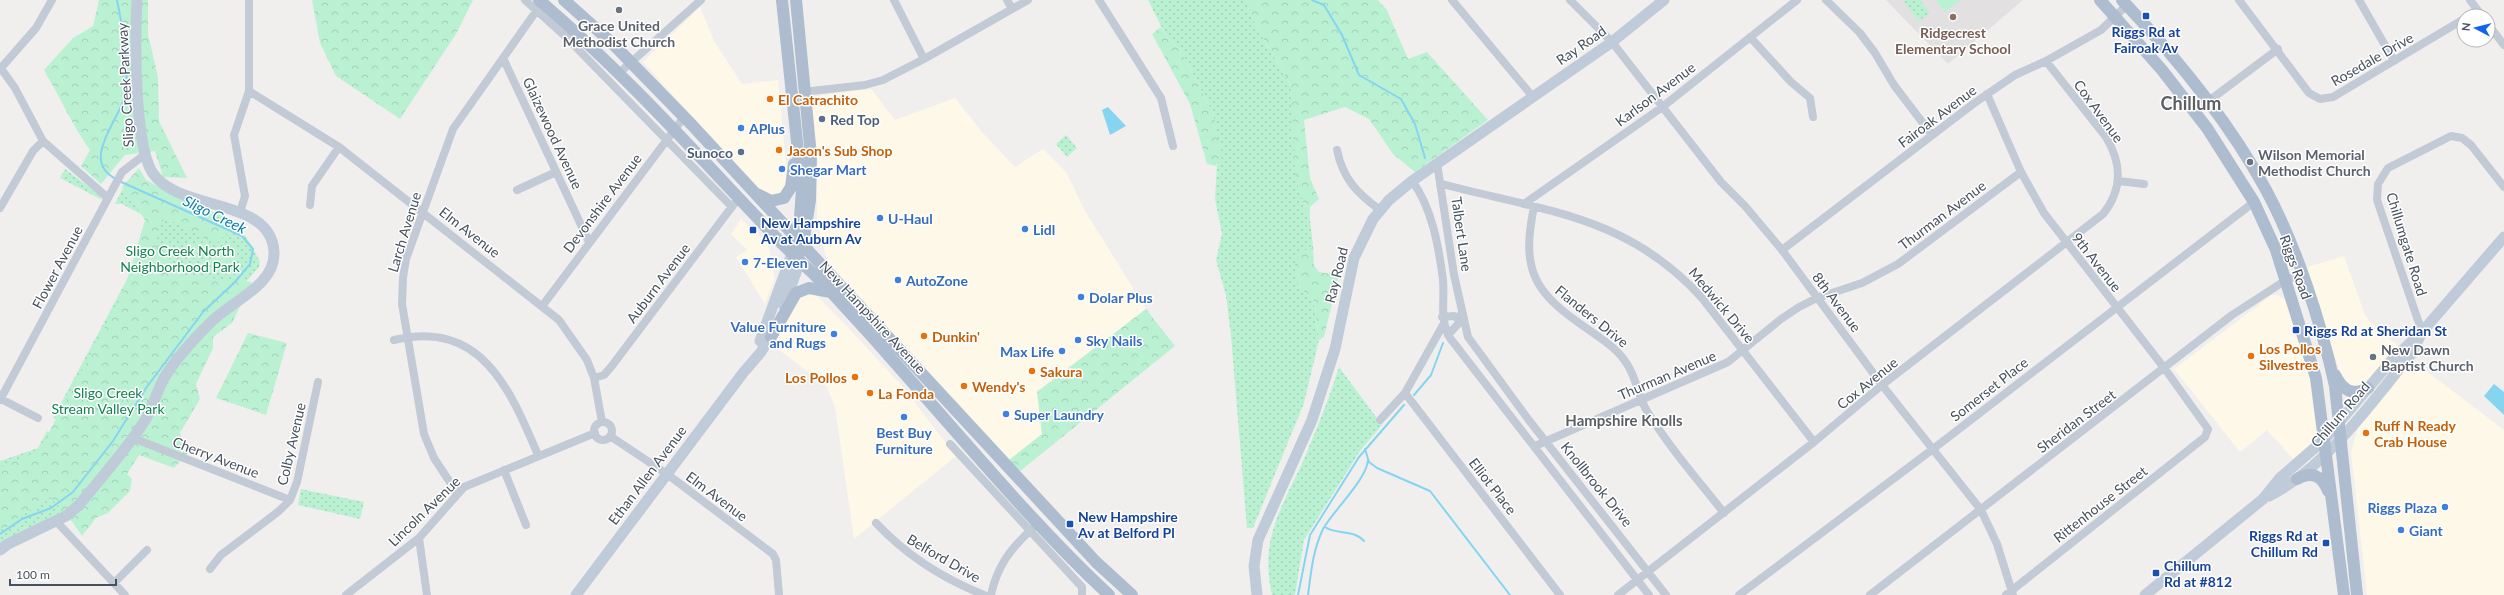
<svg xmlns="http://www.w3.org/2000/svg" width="2504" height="595" font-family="Lato,sans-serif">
	<defs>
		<pattern id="grass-dots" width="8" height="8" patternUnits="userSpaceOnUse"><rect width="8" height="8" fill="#bbf1d3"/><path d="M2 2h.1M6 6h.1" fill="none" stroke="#a2d0b8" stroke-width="1.8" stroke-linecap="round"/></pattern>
		<pattern id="forest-crowns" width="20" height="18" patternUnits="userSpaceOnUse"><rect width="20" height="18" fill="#bbf1d3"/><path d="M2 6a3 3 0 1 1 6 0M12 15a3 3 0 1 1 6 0" fill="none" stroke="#a2d0b8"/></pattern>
	</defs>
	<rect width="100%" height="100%" fill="#f1efee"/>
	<path fill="#fdf8e7" d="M700,7L714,41L742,84L778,80L788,184L785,192L767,197L755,186L643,62Z
		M871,89L895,120L955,98L982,132L1015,167L1043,149L1066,172L1084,209L1146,309L1037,391L1042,434L1009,460L828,263L817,223V181L809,97Z
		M741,219L768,244L775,278L765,304L736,257L747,250L731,234Z
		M2344,256L2365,315L2373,325L2398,346L2361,389H2346L2304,268Z
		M811,293L817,296L843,322L902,386L956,456L854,539L835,407L827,387L773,345L797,297Z
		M2272,295H2277L2286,300L2312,382L2318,427L2314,441L2295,461L2267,430L2240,452L2174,369Z
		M2412,360L2504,430V595H2367L2351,452L2359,424Z"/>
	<path fill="#e2e0e0" d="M1886,0H2023L1948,64Z"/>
	<path fill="url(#grass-dots)" d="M1148,0H1246L1255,24L1291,86L1294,126L1307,215L1310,220L1313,245L1298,256V286L1314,301L1319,340L1304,403L1253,528H1247L1231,336L1226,296L1216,260L1222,234L1215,199L1217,163L1213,113L1181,51L1166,36Z
		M1903,0H1920L1930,13L1919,21Z
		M1066,135L1077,148L1067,157L1056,144Z
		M65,169L100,195L102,200L60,178Z
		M136,179L236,222L253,248L260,262L259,267L205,328L75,506L0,546V461L38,448L47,431L85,452L94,440L53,418L157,223L122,204H115L126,182Z
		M1339,367L1382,425L1360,451L1304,540L1295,595H1272C1259,538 1282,508 1304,459C1317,428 1329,399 1339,367Z
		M301,489L364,502L360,519L298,505Z"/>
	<path fill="url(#forest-crowns)" d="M99,0H148V34L158,77L159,121L187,178L163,177L155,151L125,155L101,184L81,166L90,150C72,125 60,97 44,70L73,38L93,26Z
		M312,0H473L456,34L400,119L336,76L320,43Z
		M1246,0H1378L1387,10L1408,59L1427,52L1488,120L1415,172L1393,154L1369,119L1345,107L1304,120L1310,178L1319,199L1310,207V220L1307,215L1295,177L1291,86L1255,24Z
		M1161,27L1166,36L1181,51L1213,113L1222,161L1217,163L1216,166L1207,164L1190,104L1152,34Z
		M139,168L146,180L234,227L216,244L164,217L156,243L180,275L252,282L232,323L213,337V348L196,384L200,399L180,433L188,453L174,468L139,455L127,474L132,479L130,491L108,513L96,518L82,536L70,519L50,497L0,530V466L39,451L123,293L145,220L122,187Z
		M1313,245L1314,265L1319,272L1339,275L1324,337L1319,340L1314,301L1298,286L1295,264L1298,256Z
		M1146,309L1175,346L1019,472L1009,460L1042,434L1037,392Z
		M248,333L287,343L266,415L216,398Z"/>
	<path fill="#bbf1d3" d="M1936,0H1961L1945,12Z
		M226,245L237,261L226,270L214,254Z"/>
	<path fill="#85d5f1" d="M1108,107L1126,126L1110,135L1102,110Z
		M2494,384L2504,392V415L2484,396Z"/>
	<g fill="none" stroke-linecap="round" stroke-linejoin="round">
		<path stroke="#85d5f1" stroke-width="2" d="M1312,0L1324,5L1342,35L1359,75L1401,99L1415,124L1425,158
			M116,179C77,159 125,116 126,89C128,60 123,29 117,0
			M1414,395L1431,375L1443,343
			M1365,449L1369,462L1377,468L1430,491L1510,595
			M1325,527C1336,535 1354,529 1364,541
			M0,534L22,519L51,508L73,492L113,441L146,388L203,312L234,283L250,264L253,249L242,236L119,181
			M1298,595L1310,535L1359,457L1404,405
			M1308,595C1311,572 1313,550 1323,529C1333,511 1367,479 1368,460"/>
		<path stroke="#c1cad5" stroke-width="8" d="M525,0L566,37L732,207
			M894,0L924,59
			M1007,0L1012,9
			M1099,0L1161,98L1173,146
			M1452,0L1533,97
			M1570,0L1612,42L1721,182L1745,206L1782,250L1882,385L1981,510L1997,544L2013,595
			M1826,0L1860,33L1875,53L1894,85L1932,135
			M2239,0L2309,93L2320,99L2333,97L2464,19
			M2359,0L2394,61
			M2470,0L2482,16
			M2470,16L2478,11
			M2488,24L2504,45
			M1750,37L1791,82L1810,98L1813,117
			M503,58L589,242
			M0,67L15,88L43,141L108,198
			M0,69L36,28L52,0
			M619,73L701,0
			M249,91L339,147L559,320L587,360L594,378L602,422
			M803,92L865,85L883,80L924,59L1028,0
			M1987,94L2021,172L2044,213L2165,369L2208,429L2205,437L2006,595
			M2194,112L2278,49
			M1337,150C1343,179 1357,193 1380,210
			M1437,163L1454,275L1468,337L1528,419L1666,595
			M1412,181C1432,207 1439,248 1443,280C1445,301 1439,319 1450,338L1649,595
			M2119,181L2144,184
			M1442,184C1543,211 1627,215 1702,298L1814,442
			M517,190L556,172
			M1524,204L1661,108L1797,0
			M310,205L312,186L339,147
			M1534,207C1520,273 1536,294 1589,330C1603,340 1618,349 1627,364C1637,379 1638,397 1647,411C1669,447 1698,480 1724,513
			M0,208L33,151L43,141
			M240,212L245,196L234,135L249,91V0
			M1782,250L1973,104L2015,75L2046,61L2101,30L2127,5
			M543,305L684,117
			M1442,317L1454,316L1462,322
			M2422,332L2377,200L2378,184L2388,168L2451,136L2462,138L2471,145L2504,187
			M1448,335L1458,324L1461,314
			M394,340C481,319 510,389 538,455
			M594,378L604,375L611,367L734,204
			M1405,393L1560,595
			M1,399L38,418
			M0,400L122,172L144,155
			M1380,420L1405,393L1443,325
			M594 431a9 9 0 1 1 18 0a9 9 0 1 1-18 0Z
			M610,436L667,474L773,554L776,560L779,595
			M133,438L290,500
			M950,444L1082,587V595
			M1535,446L1728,362L1781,319L1799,307L1817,298L1862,283L1898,264L2021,172
			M504,470L526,525
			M457,493L434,458L424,434L402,304L403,278L406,259L453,129L544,0
			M56,521L125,595
			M876,523C906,555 944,579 984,595
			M419,538L427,595
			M210,569L221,555L279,511L290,500L297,482L318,382
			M114,583L147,550
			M346,595L419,538L464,487L595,433
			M991,595C997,566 1011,548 1033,528
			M1618,595L1814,442L1882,385L2103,214C2123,189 2122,164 2106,137L2046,61
			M1739,595L1933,449L2254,202
			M1870,595L2232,315L2286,280L2301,274"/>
		<path stroke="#c0cbd9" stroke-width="11" d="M784,306L800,261
			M760,341L792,254
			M2269,496C2327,467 2371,403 2412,353L2421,334
			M0,550L8,544L66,516L79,505C101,478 125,451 144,422C152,409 156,394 163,380C175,359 192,341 209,324C229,302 276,286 274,252C271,196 178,213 152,172C134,142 135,37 137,0
			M576,595L743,373L761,352L774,330
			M1257,595L1254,566L1258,540L1312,420L1322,389L1335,349L1354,258L1373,219L1389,200L1412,181L1612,42L1664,0
			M2145,595L2263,499L2280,478L2325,439L2391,361L2422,332L2504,237"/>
		<path stroke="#adbccf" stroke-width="12" d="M539,0C621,70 693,150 767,228C788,251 811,270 832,293C859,322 886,352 912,382C976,454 1038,529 1109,595
			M564,0L612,43L691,124L1096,562L1132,595
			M782,0L802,189L800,217L795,243
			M796,0L811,156L810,200L802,251
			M2100,0L2162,70L2207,128L2254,202L2276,250L2316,378L2344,595
			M2122,0C2176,57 2228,120 2265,188C2296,245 2321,322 2335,386L2357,595
			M757,194L771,201L784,198L791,187L794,164
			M771,337L796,293L809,288L831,292
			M2335,375C2343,391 2352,396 2368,388
			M2297,479C2311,471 2322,475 2328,491"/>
	</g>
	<g fill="#6b7280" stroke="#fff" stroke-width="1.5">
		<circle cx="619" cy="10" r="4"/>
		<circle cx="2250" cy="162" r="4"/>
		<circle cx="2373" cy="357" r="4"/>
	</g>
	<g fill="#1a4fb4" stroke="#fff" stroke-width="1.5">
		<rect x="2142" y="12" width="8" height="8" rx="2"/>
		<rect x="749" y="226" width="8" height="8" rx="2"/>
		<rect x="2292" y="326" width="8" height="8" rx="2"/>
		<rect x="1066" y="520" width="8" height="8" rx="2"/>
		<rect x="2322" y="539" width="8" height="8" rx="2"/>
		<rect x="2152" y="569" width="8" height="8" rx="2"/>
	</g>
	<circle fill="#8d6e63" stroke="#fff" stroke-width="1.5" cx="1953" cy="17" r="4"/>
	<g fill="#e8710a" stroke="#fff" stroke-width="1.5">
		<circle cx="770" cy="99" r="4"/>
		<circle cx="779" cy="150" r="4"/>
		<circle cx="924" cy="336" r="4"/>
		<circle cx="2251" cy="356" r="4"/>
		<circle cx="1032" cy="371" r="4"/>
		<circle cx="855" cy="377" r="4"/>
		<circle cx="964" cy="386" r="4"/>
		<circle cx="870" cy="393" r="4"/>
		<circle cx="2366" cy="433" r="4"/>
	</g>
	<g fill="#5c6f8a" stroke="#fff" stroke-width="1.5">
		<circle cx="822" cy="119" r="4"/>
		<circle cx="741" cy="152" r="4"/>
	</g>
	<g fill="#3f7fe0" stroke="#fff" stroke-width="1.5">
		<circle cx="741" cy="128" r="4"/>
		<circle cx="782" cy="169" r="4"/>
		<circle cx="880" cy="218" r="4"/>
		<circle cx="1025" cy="229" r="4"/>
		<circle cx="745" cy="262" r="4"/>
		<circle cx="898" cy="280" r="4"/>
		<circle cx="1081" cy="297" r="4"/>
		<circle cx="834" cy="334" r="4"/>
		<circle cx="1078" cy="340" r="4"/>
		<circle cx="1062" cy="351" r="4"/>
		<circle cx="1006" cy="414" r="4"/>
		<circle cx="904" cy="417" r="4"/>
		<circle cx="2445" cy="507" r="4"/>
		<circle cx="2401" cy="530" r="4"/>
	</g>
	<g text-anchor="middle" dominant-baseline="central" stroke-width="3" stroke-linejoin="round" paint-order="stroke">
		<g font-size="14" font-weight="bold" fill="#5b616d" stroke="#fff" text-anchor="start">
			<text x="619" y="25" text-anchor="middle">Grace United<tspan x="619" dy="16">Methodist Church</tspan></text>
			<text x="2258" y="154">Wilson Memorial<tspan x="2258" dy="16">Methodist Church</tspan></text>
			<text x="2381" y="349">New Dawn<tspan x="2381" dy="16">Baptist Church</tspan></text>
		</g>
		<g font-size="14" font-weight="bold" fill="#164399" stroke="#fff" text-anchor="start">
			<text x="2146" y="31" text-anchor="middle">Riggs Rd at<tspan x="2146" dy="16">Fairoak Av</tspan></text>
			<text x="761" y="222">New Hampshire<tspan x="761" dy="16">Av at Auburn Av</tspan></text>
			<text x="2304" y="330">Riggs Rd at Sheridan St</text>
			<text x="1078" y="516">New Hampshire<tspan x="1078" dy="16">Av at Belford Pl</tspan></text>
			<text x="2318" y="535" text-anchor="end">Riggs Rd at<tspan x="2318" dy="16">Chillum Rd</tspan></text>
			<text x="2164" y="565">Chillum<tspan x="2164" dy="16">Rd at #812</tspan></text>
		</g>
		<g font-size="14" font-weight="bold" fill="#785e54" stroke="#fff">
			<text x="1953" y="32">Ridgecrest<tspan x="1953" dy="16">Elementary School</tspan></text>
		</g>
		<g font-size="14" fill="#46515d" stroke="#fff">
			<text transform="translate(1581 45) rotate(-35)">Ray Road</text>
			<text transform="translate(2372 59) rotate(-30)">Rosedale Drive</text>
			<text transform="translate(125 85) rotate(-93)">Sligo Creek Parkway</text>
			<text transform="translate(1655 94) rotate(-37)">Karlson Avenue</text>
			<text transform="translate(2099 111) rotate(54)">Cox Avenue</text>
			<text transform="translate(1937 116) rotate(-37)">Fairoak Avenue</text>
			<text transform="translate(553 133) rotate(65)">Glaizewood Avenue</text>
			<text transform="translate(602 203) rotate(-53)">Devonshire Avenue</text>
			<text transform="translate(1942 215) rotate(-37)">Thurman Avenue</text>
			<text transform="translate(404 232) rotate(-73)">Larch Avenue</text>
			<text transform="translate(470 232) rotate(38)">Elm Avenue</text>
			<text transform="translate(1462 234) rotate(82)">Talbert Lane</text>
			<text transform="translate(2407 244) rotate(73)">Chillumgate Road</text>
			<text transform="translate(2097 262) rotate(52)">9th Avenue</text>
			<text transform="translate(57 267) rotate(-62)">Flower Avenue</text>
			<text transform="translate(2296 267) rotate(70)">Riggs Road</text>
			<text transform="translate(1336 275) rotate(-76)">Ray Road</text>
			<text transform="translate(658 283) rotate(-53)">Auburn Avenue</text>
			<text transform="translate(1837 302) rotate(53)">8th Avenue</text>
			<text transform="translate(1722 305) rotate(50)">Medwick Drive</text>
			<text transform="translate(1592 316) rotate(39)">Flanders Drive</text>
			<text transform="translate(873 317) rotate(47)">New Hampshire Avenue</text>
			<text transform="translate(1667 375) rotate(-23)">Thurman Avenue</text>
			<text transform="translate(1867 383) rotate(-39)">Cox Avenue</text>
			<text transform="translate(1989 389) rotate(-38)">Somerset Place</text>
			<text transform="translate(2340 414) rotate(-49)">Chillum Road</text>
			<text transform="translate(2076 421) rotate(-37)">Sheridan Street</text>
			<text transform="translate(291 444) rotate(-77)">Colby Avenue</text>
			<text transform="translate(216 457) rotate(21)">Cherry Avenue</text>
			<text transform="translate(647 475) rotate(-53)">Ethan Allen Avenue</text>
			<text transform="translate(1597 484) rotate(51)">Knollbrook Drive</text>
			<text transform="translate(1493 486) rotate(52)">Elliot Place</text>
			<text transform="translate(717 496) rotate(37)">Elm Avenue</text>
			<text transform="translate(2100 504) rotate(-38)">Rittenhouse Street</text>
			<text transform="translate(424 511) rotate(-44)">Lincoln Avenue</text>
			<text transform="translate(944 558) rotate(30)">Belford Drive</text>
		</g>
		<g font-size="14" font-weight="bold" fill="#c56008" stroke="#fff" text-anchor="start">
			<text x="778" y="99">El Catrachito</text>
			<text x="787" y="150">Jason's Sub Shop</text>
			<text x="932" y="336">Dunkin'</text>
			<text x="2259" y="348">Los Pollos<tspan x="2259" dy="16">Silvestres</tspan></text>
			<text x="1040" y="371">Sakura</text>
			<text x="847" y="377" text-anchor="end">Los Pollos</text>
			<text x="972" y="386">Wendy's</text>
			<text x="878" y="393">La Fonda</text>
			<text x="2374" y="425">Ruff N Ready<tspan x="2374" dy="16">Crab House</tspan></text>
		</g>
		<g font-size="14" font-weight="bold" fill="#4e5e75" stroke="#fff" text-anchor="start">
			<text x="830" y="119">Red Top</text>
			<text x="733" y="152" text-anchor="end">Sunoco</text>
		</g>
		<g font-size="14" font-weight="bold" fill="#366cbe" stroke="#fff" text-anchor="start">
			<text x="749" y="128">APlus</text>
			<text x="790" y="169">Shegar Mart</text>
			<text x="888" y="218">U-Haul</text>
			<text x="1033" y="229">Lidl</text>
			<text x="753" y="262">7-Eleven</text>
			<text x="906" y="280">AutoZone</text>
			<text x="1089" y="297">Dolar Plus</text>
			<text x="826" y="326" text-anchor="end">Value Furniture<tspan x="826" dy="16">and Rugs</tspan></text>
			<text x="1086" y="340">Sky Nails</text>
			<text x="1054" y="351" text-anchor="end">Max Life</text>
			<text x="1014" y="414">Super Laundry</text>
			<text x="904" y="432" text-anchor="middle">Best Buy<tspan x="904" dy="16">Furniture</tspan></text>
			<text x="2437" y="507" text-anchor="end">Riggs Plaza</text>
			<text x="2409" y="530">Giant</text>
		</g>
		<g font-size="14" fill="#128350" stroke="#fff">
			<text x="180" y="250">Sligo Creek North<tspan x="180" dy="16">Neighborhood Park</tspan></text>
			<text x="108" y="392">Sligo Creek<tspan x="108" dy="16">Stream Valley Park</tspan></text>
		</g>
		<g font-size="15" font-style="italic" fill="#067ea9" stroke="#fff">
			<text transform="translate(215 214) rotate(26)">Sligo Creek</text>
		</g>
		<g font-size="15" font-weight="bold" fill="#5b5f64" stroke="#fff">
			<text x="1624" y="420">Hampshire Knolls</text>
		</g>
		<g font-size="18" font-weight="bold" fill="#5b5f64" stroke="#fff">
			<text x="2191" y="103">Chillum</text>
		</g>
	</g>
	<g transform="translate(2476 28) rotate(277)"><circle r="19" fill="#ffffff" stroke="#b5b9be"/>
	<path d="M0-3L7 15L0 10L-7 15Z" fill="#0f64eb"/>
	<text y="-6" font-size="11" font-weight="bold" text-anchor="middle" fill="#46515d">N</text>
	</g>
	<path d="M10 579v6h106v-6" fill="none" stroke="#46515d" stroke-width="2"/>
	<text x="16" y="579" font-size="12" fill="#46515d" stroke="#ffffff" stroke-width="3" paint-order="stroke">100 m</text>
</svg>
